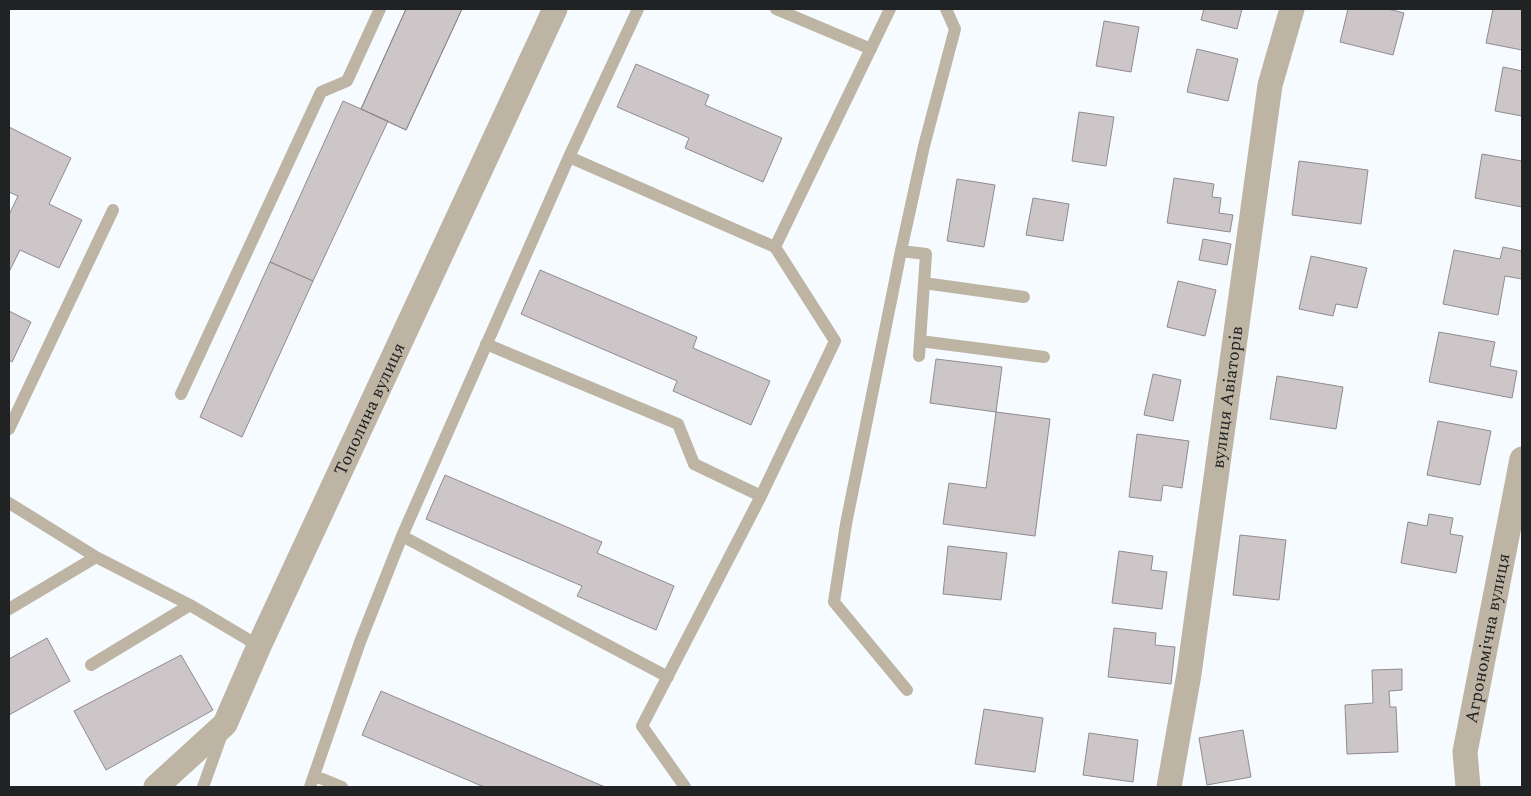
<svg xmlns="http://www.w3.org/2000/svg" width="1531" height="796" font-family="Spectral,serif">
	<rect width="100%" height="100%" fill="#f5fbff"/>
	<path fill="#ccc6c9" stroke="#918b8e" d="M406,9H462L406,130L361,109Z
		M406,9H462L406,130L361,109Z
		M1204,9H1242L1237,29L1201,20Z
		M1348,9H1388L1404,13L1393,55L1340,42Z
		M1493,9H1522V50L1486,43Z
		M1104,21L1139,27L1131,72L1096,66Z
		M1197,49L1238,59L1228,101L1187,92Z
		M636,64L709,95L705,105L782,138L763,182L685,148L689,138L617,107Z
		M1503,67L1522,71V116L1495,111Z
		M343,101L388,121L313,281L270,262Z
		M1079,112L1114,117L1106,166L1072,161Z
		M9,127L71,158L49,204L82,220L59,268L20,250L9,272V215L18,196L9,192Z
		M1482,154L1522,161V207L1475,198Z
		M1299,161L1368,170L1361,224L1292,215Z
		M1174,178L1214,184L1212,197L1221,198L1219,213L1233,215L1230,232L1167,223Z
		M957,179L995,185L984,247L947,241Z
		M1033,198L1069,204L1063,241L1026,235Z
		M1203,239L1231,244L1227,265L1199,260Z
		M1503,247L1522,251V279L1505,276L1498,315L1443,304L1454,250L1500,259Z
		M1311,256L1367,268L1357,308L1336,304L1333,316L1299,309Z
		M270,262L313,281L242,437L200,417Z
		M540,270L697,337L693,348L770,381L751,425L673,391L677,381L521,314Z
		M1178,281L1216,290L1205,336L1167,327Z
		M9,311L31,322L12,362L9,360Z
		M1439,332L1495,342L1490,366L1517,371L1512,398L1429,382Z
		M936,359L1002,367L996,412L930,403Z
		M1153,374L1181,380L1173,421L1144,415Z
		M1277,376L1343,387L1336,429L1270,419Z
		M996,412L1050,419L1035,536L943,524L949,483L986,488Z
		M1438,421L1491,431L1480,485L1427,475Z
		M1137,434L1189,441L1182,488L1163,485L1161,501L1129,497Z
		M445,475L602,542L597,553L674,586L656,630L577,596L582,586L426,519Z
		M1429,514L1453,518L1450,534L1463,536L1456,573L1401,563L1408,522L1427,526Z
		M1240,535L1286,540L1279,600L1233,595Z
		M948,546L1007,553L1001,600L943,594Z
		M1119,551L1153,556L1151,570L1167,572L1162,609L1112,603Z
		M1114,628L1156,633L1155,645L1175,647L1171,684L1108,677Z
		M47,638L70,681L9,715V659Z
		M181,655L213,710L106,770L74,711Z
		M1402,669V690L1389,691L1390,707H1396L1398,752L1347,754L1345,705L1373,703L1372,670Z
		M381,691L605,787H484L362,735Z
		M984,709L1043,718L1035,772L975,764Z
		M1243,730L1251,777L1207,785L1199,738Z
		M1089,733L1138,740L1133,782L1083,775Z"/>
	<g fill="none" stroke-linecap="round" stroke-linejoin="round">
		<path stroke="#bdb4a3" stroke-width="12" d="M776,9L871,49
			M569,157L775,247
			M901,251L926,254L919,356
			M924,283L1024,297
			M920,341L1044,357
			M486,344L678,424L694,464L761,496
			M181,394L321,92L347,81L380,9
			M9,429L113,210
			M9,503L96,557L190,605L259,646
			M402,536L668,677
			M9,609L96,557
			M91,665L190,605
			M907,690L834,602L846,524L901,251L924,146L955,29L946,9
			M315,776L342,787
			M203,787L222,734
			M310,787L360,642L402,536L569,157L638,9
			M685,787L642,726L761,496L835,341L775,247L890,9"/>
		<g stroke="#bdb4a3" stroke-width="25">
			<path id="s1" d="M156,787L225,724L259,646L555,9"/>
			<path id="s2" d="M1169,787L1189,674L1270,85L1292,9"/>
			<path id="s3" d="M1468,787L1465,752L1522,459"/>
		</g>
	</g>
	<g text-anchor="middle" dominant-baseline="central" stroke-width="4" stroke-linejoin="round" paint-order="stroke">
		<g font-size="18" fill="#202224" stroke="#fff">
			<text stroke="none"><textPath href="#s2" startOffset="394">вулиця Авіаторів</textPath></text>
			<text stroke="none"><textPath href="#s1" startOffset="440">Тополина вулиця</textPath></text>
			<text stroke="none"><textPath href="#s3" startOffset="151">Агрономічна вулиця</textPath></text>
		</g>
	</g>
	<rect width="1531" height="796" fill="none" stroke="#202224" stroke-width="20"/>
</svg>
